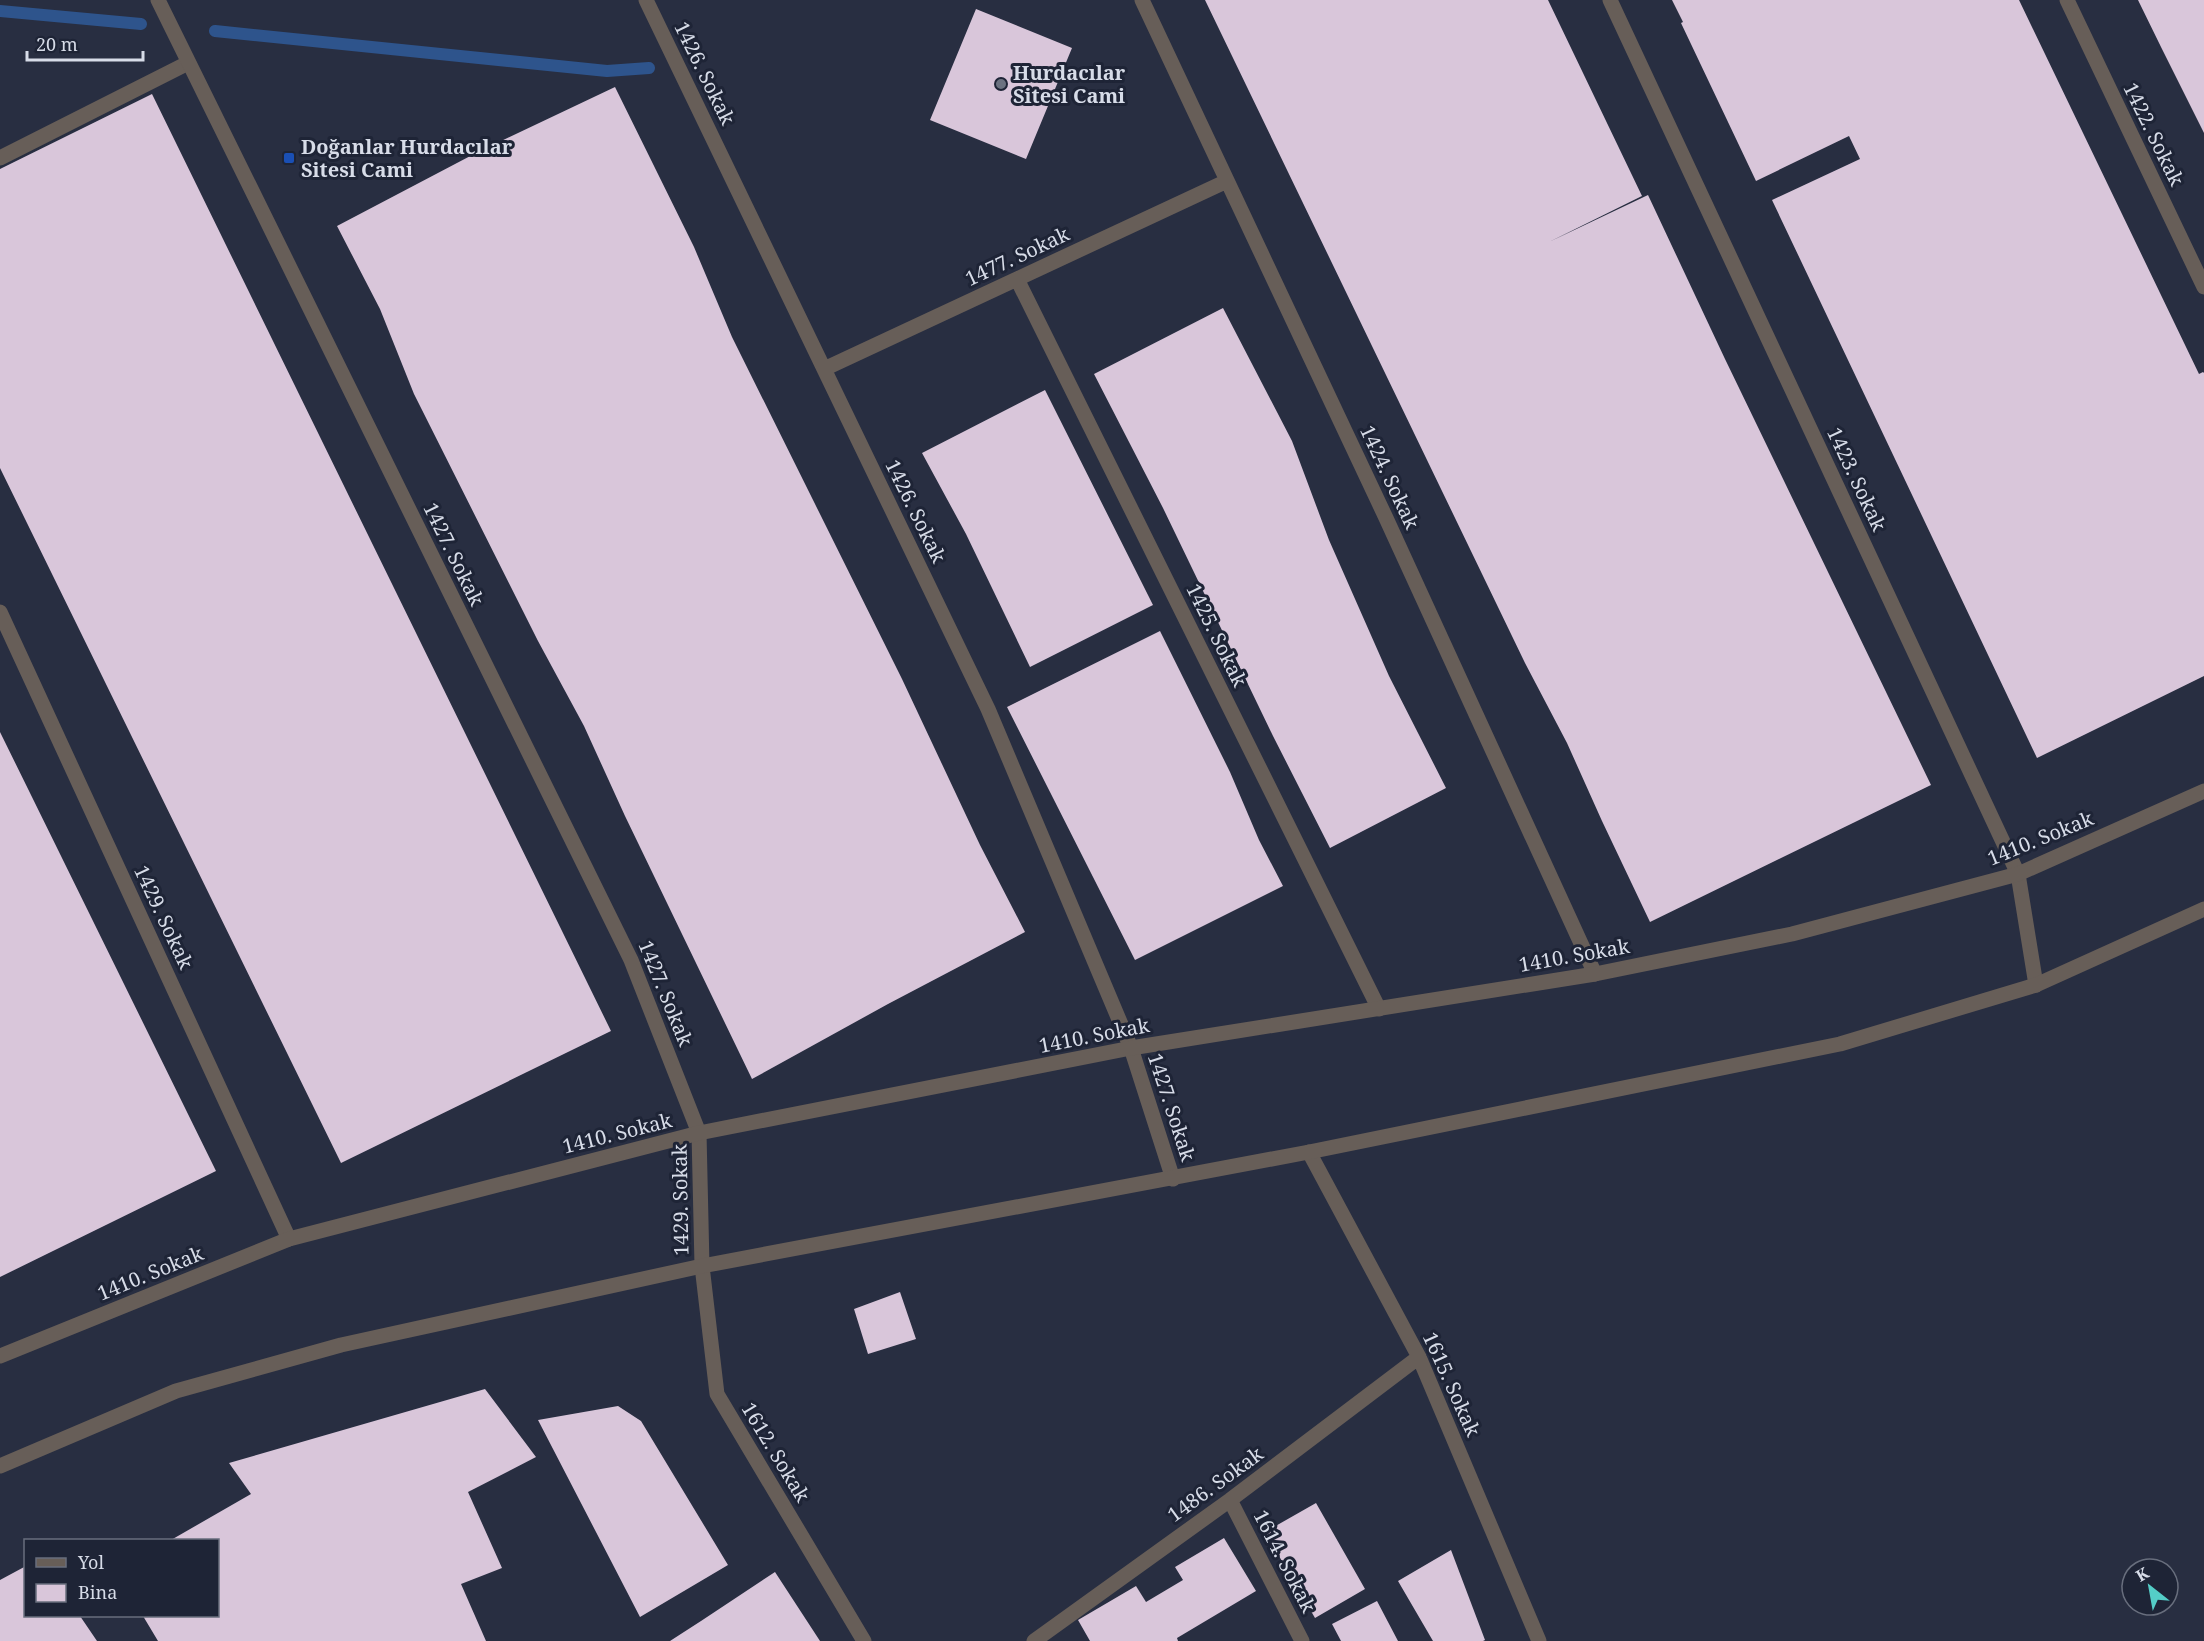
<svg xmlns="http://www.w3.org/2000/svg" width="2204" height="1641" font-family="'Noto Serif',serif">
	<rect width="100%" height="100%" fill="#282e41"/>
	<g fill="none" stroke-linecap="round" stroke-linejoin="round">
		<path stroke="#2e548c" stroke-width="12" d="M0,11L141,24
			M215,31L607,71L649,68"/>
	</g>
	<path fill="#d9c6da" d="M1205,0H1548L1642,196L1549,242L1648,195L1725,359L1931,785L1650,922L1602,821L1567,743L1525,663Z
		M1672,0H2019L2199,374L2203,372L2204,373V676L2037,758L1772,200L1860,159L1849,136L1756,181L1681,23L1683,22Z
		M2138,0H2204V133L2161,47Z
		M976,9L1072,48L1026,159L930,120Z
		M615,87L694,247L732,337L902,679L980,845L1025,932L888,1004L752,1079L625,816L584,726L538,641L414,394L380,309L337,226L476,153Z
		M152,94L611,1031L341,1163L0,468V169Z
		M1223,308L1292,441L1329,540L1389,676L1446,788L1330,848L1273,736L1163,508L1094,374Z
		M1045,390L1153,605L1030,667L966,534L922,453Z
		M1160,631L1230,772L1259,840L1283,886L1135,960L1007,707Z
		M0,732L216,1171L0,1277Z
		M900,1292L916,1339L868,1354L854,1309Z
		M485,1389L536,1457L468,1492L502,1568L461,1584L486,1641H158L143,1616H218V1540H171L251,1494L229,1463Z
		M618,1406L641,1421L728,1565L640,1617L538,1420Z
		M1316,1503L1365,1589L1315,1618L1265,1532Z
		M1224,1538L1256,1591L1177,1638L1178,1641H1090L1078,1620L1136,1586L1146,1602L1183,1580L1175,1567Z
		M1451,1550L1485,1640L1483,1641H1433L1398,1581Z
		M26,1566V1616H80L97,1641H0V1580Z
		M775,1572L820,1641H670L701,1621Z
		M1377,1601L1398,1641H1341L1332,1624Z"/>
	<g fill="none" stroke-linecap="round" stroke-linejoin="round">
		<path stroke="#675e58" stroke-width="15" d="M0,158L188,63"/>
		<path stroke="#675e58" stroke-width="15" d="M158,0L631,960L699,1133L702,1266L717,1394L864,1641
			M646,0L988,709L1131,1048L1173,1179
			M1142,0L1386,518L1595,974
			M1610,0L2018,874L2036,985
			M2067,0L2204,287
			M1017,279L1379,1009
			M824,369L1227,181
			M0,612L289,1239
			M1309,1152L1419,1357L1539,1641
			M1230,1500L1302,1641
			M1034,1641L1230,1500L1419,1357"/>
		<path stroke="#675e58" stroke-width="15" d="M0,1356L289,1239L699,1133L1131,1048L1595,974L1792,934L2018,874L2204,791
			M0,1466L176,1391L341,1345L702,1266L1309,1152L1840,1044L2036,985L2204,909"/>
	</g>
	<circle fill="#6b7280" stroke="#1e2436" stroke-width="2" cx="1001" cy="84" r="6"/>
	<rect fill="#1a4fb4" stroke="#1e2436" stroke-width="2" x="283" y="152" width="12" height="12" rx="3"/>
	<g text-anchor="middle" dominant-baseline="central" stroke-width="6" stroke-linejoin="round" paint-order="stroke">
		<g font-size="20" font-weight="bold" fill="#d7dce8" stroke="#1e2436" text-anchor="start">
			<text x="1013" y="72">Hurdacılar<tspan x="1013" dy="23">Sitesi Cami</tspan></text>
			<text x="301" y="146">Doğanlar Hurdacılar<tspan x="301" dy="23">Sitesi Cami</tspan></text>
		</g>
		<g font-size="20" fill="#d7dce8" stroke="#1e2436">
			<text transform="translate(705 73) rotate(64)">1426. Sokak</text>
			<text transform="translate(2154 134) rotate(64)">1422. Sokak</text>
			<text transform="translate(1017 256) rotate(-25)">1477. Sokak</text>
			<text transform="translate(1390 477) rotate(65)">1424. Sokak</text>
			<text transform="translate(1857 479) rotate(65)">1423. Sokak</text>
			<text transform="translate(916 511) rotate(64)">1426. Sokak</text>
			<text transform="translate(454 554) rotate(64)">1427. Sokak</text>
			<text transform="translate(1217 635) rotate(64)">1425. Sokak</text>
			<text transform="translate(2040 838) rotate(-22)">1410. Sokak</text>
			<text transform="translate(164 917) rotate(65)">1429. Sokak</text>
			<text transform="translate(1574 955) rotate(-10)">1410. Sokak</text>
			<text transform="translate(666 993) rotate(68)">1427. Sokak</text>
			<text transform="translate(1094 1035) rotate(-11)">1410. Sokak</text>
			<text transform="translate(1172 1107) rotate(72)">1427. Sokak</text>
			<text transform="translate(617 1133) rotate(-14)">1410. Sokak</text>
			<text transform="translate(680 1200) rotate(-91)">1429. Sokak</text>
			<text transform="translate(150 1273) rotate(-22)">1410. Sokak</text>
			<text transform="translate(1452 1384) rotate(66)">1615. Sokak</text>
			<text transform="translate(776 1452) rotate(59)">1612. Sokak</text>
			<text transform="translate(1215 1484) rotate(-36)">1486. Sokak</text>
			<text transform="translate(1285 1561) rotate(63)">1614. Sokak</text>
		</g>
	</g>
	<rect x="24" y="1539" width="195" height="78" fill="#1e2436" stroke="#686e7d" stroke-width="1.5"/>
	<rect x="36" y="1558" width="30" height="9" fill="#675e58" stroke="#686e7d" stroke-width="1.5"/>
	<text x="78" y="1569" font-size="18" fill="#d7dce8">Yol</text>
	<rect x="36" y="1584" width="30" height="18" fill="#d9c6da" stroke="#686e7d" stroke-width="1.5"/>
	<text x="78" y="1599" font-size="18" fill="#d7dce8">Bina</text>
	<g transform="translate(2150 1587) rotate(329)"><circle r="28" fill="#1e2436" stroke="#686e7d" stroke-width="1.5"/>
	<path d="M0-4.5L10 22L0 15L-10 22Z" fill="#54cdc7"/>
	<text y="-9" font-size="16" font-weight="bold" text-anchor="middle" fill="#d7dce8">K</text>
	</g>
	<path d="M27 51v9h116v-9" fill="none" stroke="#d7dce8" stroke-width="3"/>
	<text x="36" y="51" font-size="18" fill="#d7dce8" stroke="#1e2436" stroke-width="4.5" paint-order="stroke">20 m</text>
</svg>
